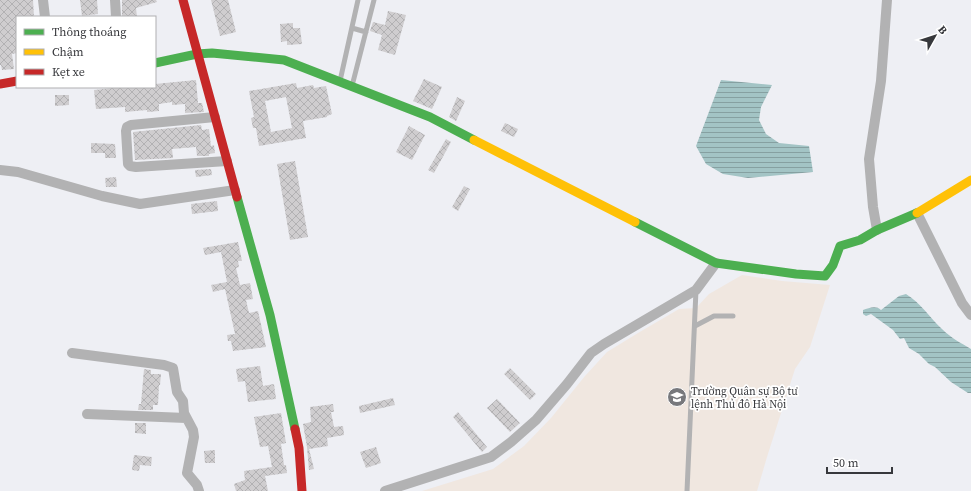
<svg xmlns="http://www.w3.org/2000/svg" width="971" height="491" font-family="'Source Serif 4',serif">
	<defs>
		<pattern id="water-rules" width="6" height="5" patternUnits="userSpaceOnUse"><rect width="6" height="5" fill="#a3c4c5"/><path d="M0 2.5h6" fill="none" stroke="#86a0a1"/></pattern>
		<pattern id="building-cross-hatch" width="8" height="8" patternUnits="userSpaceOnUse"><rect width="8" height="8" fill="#cfcdcf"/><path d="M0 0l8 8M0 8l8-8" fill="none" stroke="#b2b1b3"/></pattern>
	</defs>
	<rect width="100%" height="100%" fill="#eeeff4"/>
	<path fill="#f0e7e0" d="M742,275L782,281L830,285L810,347L795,369L767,457L757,491H422L493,469L524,446L551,418L585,376L607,352L638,333L679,309L696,308L709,294Z"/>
	<path fill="url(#water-rules)" d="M721,80L772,85L761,107L759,120L766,134L779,143L809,146L813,172L748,178L723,174L706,164L696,146Z
		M906,294C921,303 930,318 942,329C951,338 961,343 971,349V393H968L951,382L935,367L929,364L919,354L909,348L904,338L900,339L893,330L871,314L866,316L863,314V310C869,308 876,305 881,310L899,296Z"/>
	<path fill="url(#building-cross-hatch)" fill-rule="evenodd" d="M0,0H33L34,17H17V53L12,54L14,69L2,70L1,65H0Z
		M80,0H97L98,14L82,16Z
		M122,0H156L157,2L136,8L137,17H122Z
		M211,0H228L236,32L220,36Z
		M388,11L406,15L395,55L378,50L382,35L370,31L373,22L385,25Z
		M293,23V28H300L302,44L287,45V41L281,42L280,24Z
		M424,79L442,87L432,109L413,101Z
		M196,80L198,103H202L204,112L185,113V104L172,105V102L159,104V111L147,112V110L125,112V107L96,109L94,90L121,87H155V84Z
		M296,83L297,88L313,85L314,88L326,86L332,114L327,116V117L303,121L306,138L259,146L256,128H253L251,118L254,117L249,91ZM286,97L292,128L271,132L265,101Z
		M55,95H69V105L55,106Z
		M457,97L465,101L456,121L449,117Z
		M505,123L518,129L514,137L501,131Z
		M201,125L202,130L209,129L211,146L214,145L215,153L209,154V156H197L196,147L172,149L173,158L135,160L133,132Z
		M409,126L425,135L412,160L396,152Z
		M446,139L451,142L434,173L428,170Z
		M91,143L115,144L116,158H105V153H91Z
		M295,161L308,237L290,240L277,164Z
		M211,169L212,175L196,177L195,170Z
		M116,177L117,187H106L105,178Z
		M464,186L470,189L458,211L452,207Z
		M217,201L218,211L192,214L191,204Z
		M238,242L242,261H238L239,267L236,268L240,285L250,283L253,299L246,300L249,313L258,311L266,347L233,351L231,341H228L227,335L235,334L225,289L213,292L211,285L227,282L221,252L205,255L203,248Z
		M260,366L263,386L274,384L276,399L248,402L245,381L238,382L236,369Z
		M510,368L536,394L530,400L504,374Z
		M144,369L151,370V374H161L160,385H159L158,405H153V410H138L139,404H141Z
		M393,398L395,405L360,413L359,406Z
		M497,399L520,423L510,432L487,408Z
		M333,404L334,412H331L334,427L343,426L344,435L327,438L328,446L309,449L314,469L309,470L307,447L303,424L311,422L310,407Z
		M458,412L487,447L482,452L453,417Z
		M281,413L286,443L281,444L284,465H286L287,473L265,476L268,491H236L234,484L245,480L244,471L272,467L268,446L260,447L254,417Z
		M135,423H146V434L135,433Z
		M376,447L381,463L366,468L360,452Z
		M215,450V463H205L204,451Z
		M134,455L152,457L151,466L140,465L139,471L132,470Z"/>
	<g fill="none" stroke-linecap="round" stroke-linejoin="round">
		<path stroke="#b2b2b3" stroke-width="5" d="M352,28L366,32
			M340,81L358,0
			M352,86L374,0
			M695,326L714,316H733
			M687,491L696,290"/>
		<path stroke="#b2b2b3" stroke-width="10" d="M43,0L45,17
			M115,0L116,17
			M215,117L131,125L127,127L126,131L128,164L130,166L136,167L227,161
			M0,170L18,172L102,196L140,204L235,190
			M917,213L962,303L971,315
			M877,230L873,207L869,159L881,81L887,0
			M72,353L164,365L173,368L177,392L183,401L184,413L193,430L194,437L187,473L197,485L199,491
			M87,414L186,418
			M385,491L491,457L511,442L536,420L567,384L591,353L604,344L696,290L716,263"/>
		<path stroke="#4caf50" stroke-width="9" d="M155,63L197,54L212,53L284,60L430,117L474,140
			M237,197L270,315L295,429
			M635,222L716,263L796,274L825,276L833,265L840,246L860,240L877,230L917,213"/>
		<path stroke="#ffc107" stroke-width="9" d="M474,140L635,222
			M917,213L971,180"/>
		<path stroke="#c62828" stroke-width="9" d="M183,0L237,197
			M0,84L17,81
			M295,429L299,448L302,491"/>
	</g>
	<defs>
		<symbol id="university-disc" viewBox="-11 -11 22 22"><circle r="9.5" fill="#77787c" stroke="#fff"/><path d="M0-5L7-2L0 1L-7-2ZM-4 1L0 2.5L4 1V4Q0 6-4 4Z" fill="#fff"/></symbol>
	</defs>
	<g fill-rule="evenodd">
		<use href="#university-disc" x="666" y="386" width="22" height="22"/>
	</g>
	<g text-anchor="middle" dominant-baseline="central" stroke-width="3.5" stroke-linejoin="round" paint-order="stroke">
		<g font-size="11" fill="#37383c" stroke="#fff" text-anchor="start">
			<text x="691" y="391">Trường Quân sự Bộ tư<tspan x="691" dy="13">lệnh Thủ đô Hà Nội</tspan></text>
		</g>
	</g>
	<rect x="16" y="16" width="140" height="72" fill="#ffffff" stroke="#afafb1"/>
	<rect x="24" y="29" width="20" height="6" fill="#4caf50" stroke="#afafb1"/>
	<text x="52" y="36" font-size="12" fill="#37383c">Thông thoáng</text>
	<rect x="24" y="49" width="20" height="6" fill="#ffc107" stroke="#afafb1"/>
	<text x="52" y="56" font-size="12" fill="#37383c">Chậm</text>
	<rect x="24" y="69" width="20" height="6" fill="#c62828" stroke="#afafb1"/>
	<text x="52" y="76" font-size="12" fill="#37383c">Kẹt xe</text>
	<g transform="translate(935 36) rotate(51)" stroke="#ffffff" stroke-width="3" paint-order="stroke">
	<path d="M0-3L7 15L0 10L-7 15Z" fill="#37383c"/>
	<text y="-6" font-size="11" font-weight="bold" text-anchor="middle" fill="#37383c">B</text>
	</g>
	<path d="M827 467v6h65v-6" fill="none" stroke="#37383c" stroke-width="2"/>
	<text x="833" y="467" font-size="12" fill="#37383c" stroke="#ffffff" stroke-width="3" paint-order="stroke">50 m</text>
</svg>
